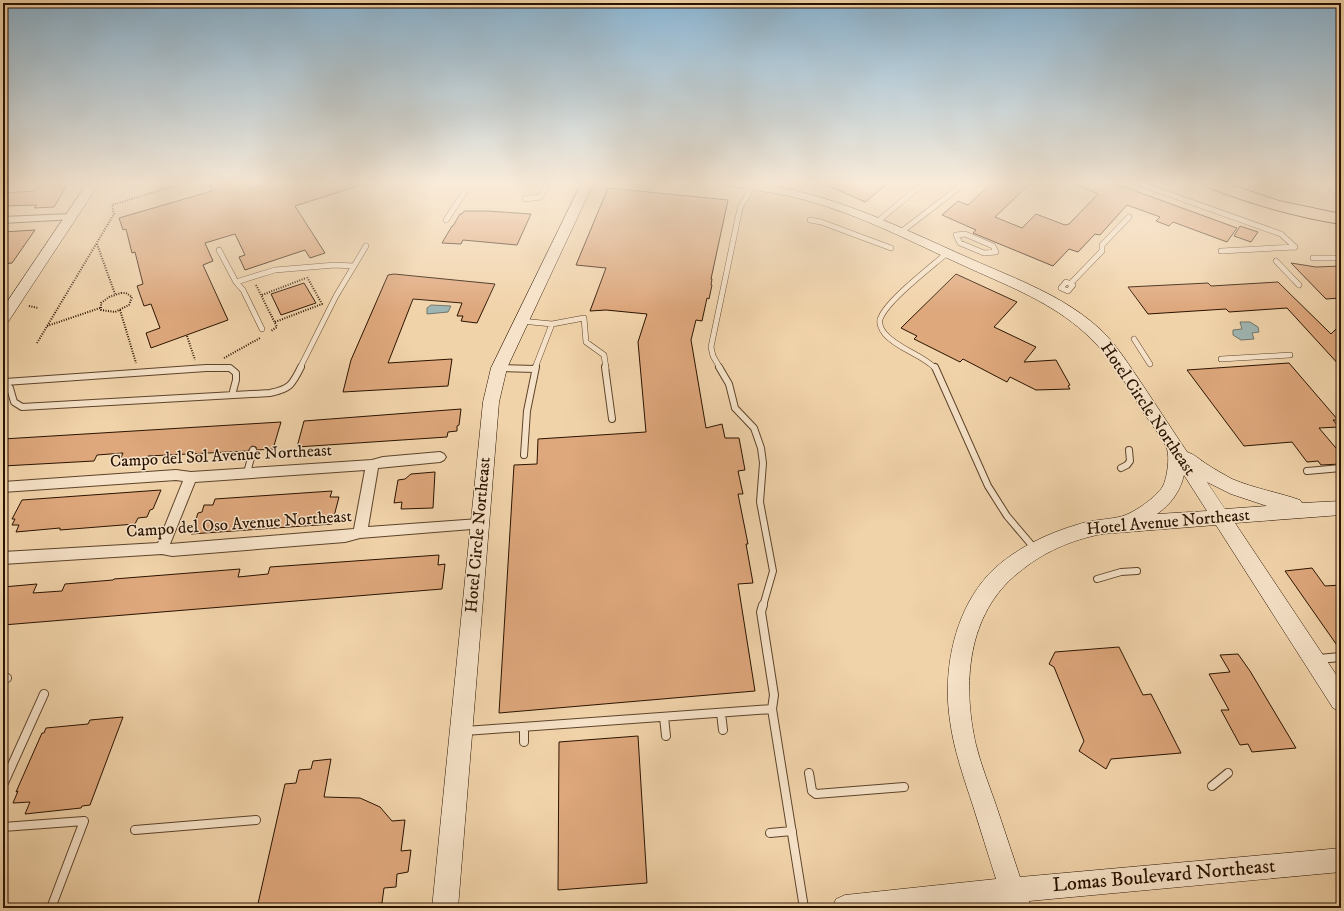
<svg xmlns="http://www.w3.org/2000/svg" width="1344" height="911" font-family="'IM FELL DW Pica',serif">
	<rect width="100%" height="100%" fill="#f1d3aa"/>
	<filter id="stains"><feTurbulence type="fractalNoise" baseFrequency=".005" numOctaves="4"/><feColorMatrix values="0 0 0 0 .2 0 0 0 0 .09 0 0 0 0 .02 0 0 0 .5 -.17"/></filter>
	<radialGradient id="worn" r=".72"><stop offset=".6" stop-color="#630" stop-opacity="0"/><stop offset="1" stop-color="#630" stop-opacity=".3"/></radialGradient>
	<path fill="#9eb6b3" stroke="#70756b" d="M431,305L451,306L448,312L427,314V308Z
		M1240,322H1250L1258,327L1259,332L1252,333L1254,339L1241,340L1233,335V330L1242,329Z"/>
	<path fill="#dea77c" stroke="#2a1300" d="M69,182L54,207L34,208L37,205L3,206V193L35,191L41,183Z
		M220,182H247L250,189L273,182H361V185L295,206L325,253L310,258L305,250L245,270L239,257L245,255L235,234L205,243L213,261L203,265L228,320L151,348L146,333L160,328L151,304L144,306L137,286L143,284L135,252L132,253L126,229L123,230L119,218L212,191L210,185Z
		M820,182H890L865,202Z
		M993,182H1032L995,217L1022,228L1036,214L1065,225L1069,224L1098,194L1070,182H1111L1237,228L1227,242L1173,222L1169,226L1156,221L1160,217L1127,205L1100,235L1095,234L1078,252L1069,249L1053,266L973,233L976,230L942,215L958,201L968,205Z
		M608,188L728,200L711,279H712L711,285H712L709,299L707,298L702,321L696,320L691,340L706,428L722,424L725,438H739L745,470L738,471L743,494H738L748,544H746L753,583L738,584L755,691L499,713L514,465L537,464L538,439L646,432L638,342L647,314L606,310L590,311L606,268L576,265Z
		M464,211H487L531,214L517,245L463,240L461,244L442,243L452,226H453L460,214H462Z
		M1240,226L1258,232L1251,242L1234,236Z
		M35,230L12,263L3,264V232Z
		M1291,263L1316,267L1341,266V298L1326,299Z
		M394,274L495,284L477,323L461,321L463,316H457L462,303L413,299L388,363L452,359L448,386L343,392L351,360L388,275Z
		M956,274L1017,302L994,327L1036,347L1024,362L1056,360L1070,385L1068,386L1070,389L1036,390L1010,377L1007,382L963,359L960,362L914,339L917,336L901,328Z
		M1278,282L1331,334L1341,324V367L1287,308L1229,312L1226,309L1148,314L1128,287L1208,283L1211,286Z
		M304,283L316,303L281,315L271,294Z
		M1289,363L1338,420H1333L1339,427L1319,428L1341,454V464L1321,465L1318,461L1307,462L1292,442L1244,446L1187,370Z
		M461,409L459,425L457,426V431L448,432L447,437L297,447L304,421Z
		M281,422L273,449L257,450L256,447L252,446L248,451L148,456L147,458L120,460L123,453L97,455L94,461L3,466V439Z
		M435,472L433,508L401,509L402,502L394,503L398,480L405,479L411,474Z
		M161,490L153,509L150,510L147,517L138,518L135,524L60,530V528L16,532L19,525H12L15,519H12L22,500Z
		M332,491L330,497H339L332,524L191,534L198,513L202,512L204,505H213L215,499Z
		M439,555L438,565L445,564L442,589L3,625V587L37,584L33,593L62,591L65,584L113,580L114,579L240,569L238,577L268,574L270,567Z
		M1312,568L1325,586L1341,585V651L1285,571Z
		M1119,647L1143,695L1151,694L1181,753L1111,759L1106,769L1079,751L1084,741L1054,667L1049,664L1055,652Z
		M1238,654L1250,671L1296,748L1252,752L1248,744L1240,745L1221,710H1229L1209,674L1230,672L1220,655Z
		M123,717L90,805L82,806L81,808L25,814L30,802L13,803L18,791L16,792L42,733H44L46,728L88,724L90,720Z
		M638,736L647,883L558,890L559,742Z
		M331,759L324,797L360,798L380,807L392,821L405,820L401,851L411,850L408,872L397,874L396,887L384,888L382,903L326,908H257L285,784L296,783L299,770L311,769L313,761Z"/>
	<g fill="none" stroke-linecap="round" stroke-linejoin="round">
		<defs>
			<path id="lane-far2" d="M1135,182L1281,234L1295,247
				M525,199L540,197L549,182
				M446,220L464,193
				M810,220L821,222L891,248
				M877,222L925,182
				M901,232L966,182
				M965,234L993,246L996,252L984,253L960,243L956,235Z
				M219,250L236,282L243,290L262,329
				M1221,251L1295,247
				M1313,258H1341
				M1276,261L1299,285
				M236,282L275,270L335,265L353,266
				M1066,282L1073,285L1068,291L1061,288Z
				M1071,283L1102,251V245L1129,217
				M521,321L552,324L584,318L586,342L604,355L606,368
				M1134,339L1150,364
				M1221,359L1290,355
				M300,368L336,296L366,246
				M535,368L552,324
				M720,368L713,356L711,347L740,208L755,182
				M935,368C921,354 898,349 885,334C881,329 878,322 881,317C889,299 931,267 947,253"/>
			<path id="lane-far1" d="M605,367L612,419
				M719,367L729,384L735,408L754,428L761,448L763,463L760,502L773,571L763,606
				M935,367L988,486L1007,516L1035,549
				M499,368L535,369
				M4,382L10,388L14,402L22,407L270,393C290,389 292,385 301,367
				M5,382L206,368H230L236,373V380L232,395
				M524,455L527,411L536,367
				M1121,468L1127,465L1130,461L1129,450
				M1307,471L1341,468
				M247,473L253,450
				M1097,579L1121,572L1137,571"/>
			<path id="lane" d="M763,605L761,612L774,695L772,709L804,908
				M1318,659L1341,657
				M3,678H7
				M721,713L723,730
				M664,717L666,736
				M524,727V742
				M465,731L772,709
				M809,773L812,791L816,794L904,787
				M3,785L44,694
				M1212,786L1228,773
				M3,827L84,821L51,908
				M135,830L256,820
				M770,833L792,831"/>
			<path id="street" d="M71,214L75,217L74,219L3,223V217Z
				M440,452L444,454L446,457L444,460L440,462L378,468L368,527L479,519L484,520L485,524L484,528L360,538L345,542L172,556L162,554L3,564V552L158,543L183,481L176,480L3,492V482L176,470L191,472L372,460L383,457ZM365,470L354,529L170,544L195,482Z"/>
			<path id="secondary" d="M88,182H100L8,322L3,324V308Z
				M582,182H594L507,368L499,402L458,908H432L483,402L491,368Z
				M722,182C812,182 890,223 971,259C1016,279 1065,296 1102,331C1118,347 1129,365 1142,384C1157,407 1172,429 1187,452C1194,454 1199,459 1205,463C1214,469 1223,474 1232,479C1256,489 1277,492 1300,500L1302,503L1341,501V515L1235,523L1341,682V712L1333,708L1216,525L1102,534C1071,540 1043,552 1018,573C967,614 962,684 976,745C981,765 989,785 996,805C1004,829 1012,853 1020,877L1341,848V872L1029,901L1032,908H1006L1005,903L961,908H832L836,899L845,895L996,879C988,855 981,830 973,806C964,778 954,751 950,721C942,669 955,606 994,569C1017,548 1046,534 1076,525C1090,520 1104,520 1119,517C1131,515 1156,498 1163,486C1167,478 1170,458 1167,449C1165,442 1148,419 1143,412C1126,384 1110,355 1085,333C1052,303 1011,287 971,269C922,247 875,222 825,206C794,195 760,191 728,186L724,185ZM1184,475L1207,511L1157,514C1171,504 1180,492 1184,475ZM1207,482L1231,494L1267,506L1225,509Z
				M1321,182H1335L1341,187V197L1337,196Z"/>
			<path id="highway" d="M1201,182H1223L1279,201L1341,214V224C1301,218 1262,207 1223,193C1216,190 1206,188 1201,182Z"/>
		</defs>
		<use href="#lane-far2" stroke="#5c432a" stroke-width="6"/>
		<use href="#lane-far1" stroke="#5c432a" stroke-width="8"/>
		<use href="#lane" stroke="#5c432a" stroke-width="10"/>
		<use href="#street" stroke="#5c432a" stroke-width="2"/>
		<use href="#secondary" stroke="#2a1300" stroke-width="1"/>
		<use href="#highway" stroke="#2a1300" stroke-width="2"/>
		<path stroke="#2a1300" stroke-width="2" stroke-dasharray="1 1.5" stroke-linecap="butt" d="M97,244L115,294
			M256,285L277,327L271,331
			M121,293H126L132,297L129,305L115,312L101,310V303L109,297Z
			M262,295L306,278
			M29,306L38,308
			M120,310L136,363
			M275,322L322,304L307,277
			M47,326L100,308
			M187,336L195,360
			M37,343L114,214L112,205L178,185
			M224,358L260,338"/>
		<use href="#lane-far2" stroke="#f6e2c8" stroke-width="5"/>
		<use href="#lane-far1" stroke="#f6e2c8" stroke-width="6"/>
		<use href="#lane" stroke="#f6e2c8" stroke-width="8"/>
		<use href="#street" fill="#f6e2c8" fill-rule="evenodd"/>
		<use href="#secondary" fill="#f6e2c8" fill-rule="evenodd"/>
		<use href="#highway" fill="#f1d3aa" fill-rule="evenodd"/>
	</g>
	<linearGradient id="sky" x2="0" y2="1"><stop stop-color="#8ab5d3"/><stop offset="0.59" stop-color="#f9ebd9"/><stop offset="1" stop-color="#f9ebd9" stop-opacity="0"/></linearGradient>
	<rect width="1344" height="310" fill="url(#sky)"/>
	<g text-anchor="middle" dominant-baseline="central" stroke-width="3" stroke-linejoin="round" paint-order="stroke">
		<g font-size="17" fill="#2a1300" stroke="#f6e2c8">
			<text transform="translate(1148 409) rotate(56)">Hotel Circle Northeast</text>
			<text transform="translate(221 456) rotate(-3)">Campo del Sol Avenue Northeast</text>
			<text transform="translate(1168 522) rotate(-5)">Hotel Avenue Northeast</text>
			<text transform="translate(239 524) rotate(-4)">Campo del Oso Avenue Northeast</text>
			<text transform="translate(478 535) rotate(-85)">Hotel Circle Northeast</text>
		</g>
		<g font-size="20" fill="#2a1300" stroke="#f6e2c8">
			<text transform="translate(1164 876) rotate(-5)">Lomas Boulevard Northeast</text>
		</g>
	</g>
	<rect width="1344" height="911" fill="none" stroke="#f1d3aa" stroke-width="16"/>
	<rect x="4" y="4" width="1336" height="903" fill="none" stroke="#2a1300" stroke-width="2"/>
	<rect x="8" y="8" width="1328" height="895" fill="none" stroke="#2a1300"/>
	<rect width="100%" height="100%" filter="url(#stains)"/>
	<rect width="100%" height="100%" fill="url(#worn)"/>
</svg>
